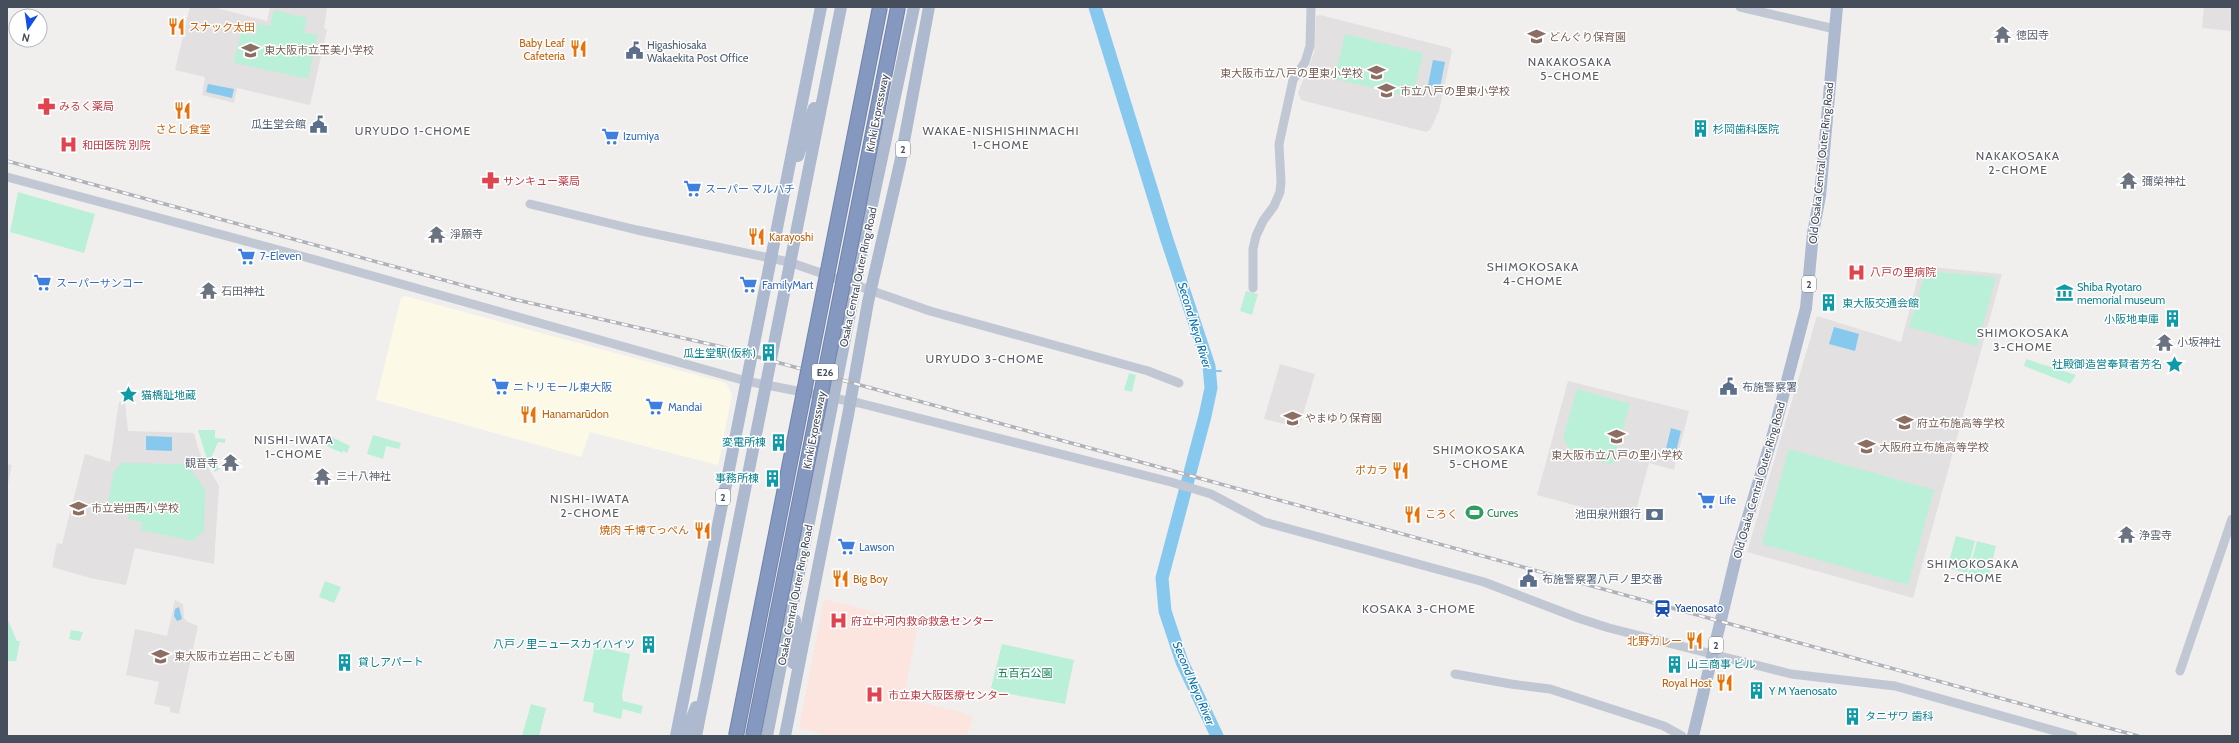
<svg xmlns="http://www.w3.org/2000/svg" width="2239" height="743" font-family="Cabin,'Noto Sans JP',sans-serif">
	<rect width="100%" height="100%" fill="#f1efee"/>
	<path fill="#fcf9e7" d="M405,296L726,383L732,394L718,465L590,432L581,457L376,400L401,298Z"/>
	<path fill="#e2e0e0" d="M190,7H213L267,21L270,7L327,8L324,28L327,30L310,105L237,88L234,103L202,95L205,77L175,70Z
		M2204,7H2232V31L2202,28Z
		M1320,15L1450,48L1452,51L1439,111L1430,130L1426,132L1301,100L1298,93L1314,53L1316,16Z
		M1921,266L2002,274L1913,598L1747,552L1817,316L1901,342Z
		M1280,364L1315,374L1299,428L1264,419Z
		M1568,381L1689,411L1674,470L1649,463L1633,521L1537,495Z
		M119,402H125L128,431L194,433L200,454L219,486L214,564L135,548L126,585L90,578L52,567L57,543L62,544L85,454L110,462Z
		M7,464L12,465L7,488Z
		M175,600L183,604L184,618L188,622L198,626L179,714L170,712V707L154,704L159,682L126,675L135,629L167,636Z"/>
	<path fill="#fbe5de" d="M824,599L918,623L904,697L973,716L967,736H828L799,728Z"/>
	<path fill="#bbf0d8" d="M274,10L307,18L304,32L318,35L308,79L234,63L241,32L255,36L258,24L270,26Z
		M1345,34L1423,53L1414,91L1403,95L1334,79Z
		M18,192L95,214L84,253L10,232Z
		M1926,271L1996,277L1977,346L1909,327Z
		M1246,291L1258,294L1252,315L1240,311Z
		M2026,359L2076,375L2070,384L2024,366Z
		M1129,373L1136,375L1132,392L1124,390Z
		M1577,389L1630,404L1612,465L1574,454L1563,438Z
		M198,430H215V438L225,439V443L218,442L212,456L220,469L215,472L206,456Z
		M373,435L401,443L399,449L386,446L383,459L367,454Z
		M330,436L350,446L347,453L343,451L342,453L340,452L324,445Z
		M1789,449L1934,490L1908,585L1762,544Z
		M122,463L187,464L205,490L204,531L193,541L141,530L142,522L128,519V508L108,502L114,471Z
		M1956,536L1975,541L1967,573L1947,568Z
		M1977,541L1996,546L1988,579L1968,574Z
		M325,581L341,587L334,603L319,597Z
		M7,618L17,641H20L16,661H9L7,663Z
		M71,630L83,632L80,641L69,639Z
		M1002,644L1074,660L1065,704L993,691L991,688Z
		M595,646L630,654L622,695L623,701L643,706L641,714L623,709L621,719L593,712L594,703L583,701Z
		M531,704L546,708L539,736H522Z"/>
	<path fill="#87c9ee" d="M1433,60L1445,62L1440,88L1428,85Z
		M208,84L234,89L232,98L206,92Z
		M1834,327L1859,334L1855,351L1829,344Z
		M1671,428L1681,431L1675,456L1665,453Z
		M146,436L172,437V451L146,450Z
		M179,607L182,619L177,621L174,616L175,609Z"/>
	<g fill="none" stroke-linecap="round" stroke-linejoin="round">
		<path stroke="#87c9ee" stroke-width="2" d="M1209,371H1221"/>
		<path stroke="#87c9ee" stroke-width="13" d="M1095,7L1167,240L1209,366L1211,388L1205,416L1162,578L1165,611L1182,662L1217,736"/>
		<path stroke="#c1c8d4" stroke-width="9" d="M1740,7L1835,29
			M7,177L305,257L746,381L859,403L1171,482L1211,494L1264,522L1484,582L1578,618L1609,628L1791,674L1895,686L2073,736
			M530,204L637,230L789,262L930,311L1148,371L1179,383
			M1253,288V249L1256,236L1263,221L1274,206L1280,192L1281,182L1279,144L1293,80L1305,62L1310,46L1311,7
			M2180,671L2232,519
			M1455,674L1511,684L1550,689L1664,726L1682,736"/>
		<path stroke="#adb9ce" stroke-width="12" d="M798,156L814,108
			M793,663L795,620
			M676,736L821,7
			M685,736L696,707
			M696,736L841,7
			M767,736L864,242L914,7
			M785,736L848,415L868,302L900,163L929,7
			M1693,736L1737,553L1774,431L1806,308L1813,233L1820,196L1837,7"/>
		<defs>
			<path id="rail" d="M7,161L513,299L718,346L2138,736"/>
		</defs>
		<use href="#rail" stroke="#b0b2b9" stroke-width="3.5"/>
		<use href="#rail" stroke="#fff" stroke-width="2" stroke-dasharray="6" stroke-linecap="butt"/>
		<defs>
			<path id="motorway-bridge" d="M736,736L880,7
				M753,736L898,7"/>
		</defs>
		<use href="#motorway-bridge" stroke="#7083ab" stroke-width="16" stroke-linecap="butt"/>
		<use href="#motorway-bridge" stroke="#8598bf" stroke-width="14"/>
	</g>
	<defs>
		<symbol id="restaurant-bare" viewBox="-9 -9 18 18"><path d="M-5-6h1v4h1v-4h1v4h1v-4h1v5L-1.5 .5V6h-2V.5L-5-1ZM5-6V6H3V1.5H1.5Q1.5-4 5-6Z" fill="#e8710a" stroke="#fff" stroke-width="2.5" paint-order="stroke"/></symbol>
		<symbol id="temple-bare" viewBox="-9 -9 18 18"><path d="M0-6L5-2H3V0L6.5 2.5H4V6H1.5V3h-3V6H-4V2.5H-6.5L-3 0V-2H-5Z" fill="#6b7280" stroke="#fff" stroke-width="2.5" paint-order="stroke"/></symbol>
		<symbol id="school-bare" viewBox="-9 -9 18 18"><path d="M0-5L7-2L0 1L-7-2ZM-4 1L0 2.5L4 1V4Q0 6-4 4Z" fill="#8d6e63" stroke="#fff" stroke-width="2.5" paint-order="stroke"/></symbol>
		<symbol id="civic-bare" viewBox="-9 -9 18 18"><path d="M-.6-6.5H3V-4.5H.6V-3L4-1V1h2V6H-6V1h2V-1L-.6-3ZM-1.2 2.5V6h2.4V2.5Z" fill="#5c6f8a" stroke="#fff" stroke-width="2.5" paint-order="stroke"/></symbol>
		<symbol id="pharmacy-bare" viewBox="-9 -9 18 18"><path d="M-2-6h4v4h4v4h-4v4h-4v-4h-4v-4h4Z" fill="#e0444e" stroke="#fff" stroke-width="2.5" paint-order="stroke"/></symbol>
		<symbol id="building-bare" viewBox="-9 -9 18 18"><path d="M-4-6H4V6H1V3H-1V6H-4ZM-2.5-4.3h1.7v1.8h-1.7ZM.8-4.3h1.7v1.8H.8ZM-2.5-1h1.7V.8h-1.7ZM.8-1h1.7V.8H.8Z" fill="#0f9aa8" stroke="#fff" stroke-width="2.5" paint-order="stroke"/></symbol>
		<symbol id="supermarket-bare" viewBox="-9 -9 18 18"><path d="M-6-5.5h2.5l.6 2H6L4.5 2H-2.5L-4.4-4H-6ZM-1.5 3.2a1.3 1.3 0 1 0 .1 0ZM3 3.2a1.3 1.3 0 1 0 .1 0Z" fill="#3f7fe0" stroke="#fff" stroke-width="2.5" paint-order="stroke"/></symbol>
		<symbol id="hospital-bare" viewBox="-9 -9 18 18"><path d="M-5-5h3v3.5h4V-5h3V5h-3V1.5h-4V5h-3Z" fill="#e0444e" stroke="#fff" stroke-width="2.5" paint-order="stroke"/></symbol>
		<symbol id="museum-bare" viewBox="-9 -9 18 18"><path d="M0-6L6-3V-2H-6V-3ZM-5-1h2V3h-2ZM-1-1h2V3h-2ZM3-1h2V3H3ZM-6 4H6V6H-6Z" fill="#0f9aa8" stroke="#fff" stroke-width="2.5" paint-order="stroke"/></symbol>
		<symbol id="sight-bare" viewBox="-9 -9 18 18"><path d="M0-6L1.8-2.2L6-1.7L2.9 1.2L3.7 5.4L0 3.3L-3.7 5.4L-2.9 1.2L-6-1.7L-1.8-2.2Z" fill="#0f9aa8" stroke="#fff" stroke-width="2.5" paint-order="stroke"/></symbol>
		<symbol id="stadium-bare" viewBox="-9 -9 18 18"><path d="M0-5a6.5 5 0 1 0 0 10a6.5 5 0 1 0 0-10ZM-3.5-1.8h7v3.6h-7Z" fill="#2e9e5b" stroke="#fff" stroke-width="2.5" paint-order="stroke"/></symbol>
		<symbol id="bank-bare" viewBox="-9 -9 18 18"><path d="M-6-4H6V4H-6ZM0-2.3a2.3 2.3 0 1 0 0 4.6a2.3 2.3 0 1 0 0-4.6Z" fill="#5c6f8a" stroke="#fff" stroke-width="2.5" paint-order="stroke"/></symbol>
		<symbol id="station-bare" viewBox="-9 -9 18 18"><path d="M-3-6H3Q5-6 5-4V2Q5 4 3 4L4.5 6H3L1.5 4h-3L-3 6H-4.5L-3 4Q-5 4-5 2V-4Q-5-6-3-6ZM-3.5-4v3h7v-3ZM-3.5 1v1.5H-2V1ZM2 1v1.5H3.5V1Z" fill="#1a4fb4" stroke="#fff" stroke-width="2.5" paint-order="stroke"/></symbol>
	</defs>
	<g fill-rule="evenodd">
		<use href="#restaurant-bare" x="164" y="14" width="25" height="25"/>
		<use href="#temple-bare" x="1990" y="22" width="25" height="25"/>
		<use href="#school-bare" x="1524" y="24" width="25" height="25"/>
		<use href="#restaurant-bare" x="566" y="36" width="25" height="25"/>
		<use href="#school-bare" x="238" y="38" width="25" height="25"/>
		<use href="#civic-bare" x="622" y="38" width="25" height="25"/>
		<use href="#school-bare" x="1364" y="60" width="25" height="25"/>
		<use href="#school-bare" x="1374" y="78" width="25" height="25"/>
		<use href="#pharmacy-bare" x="34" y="94" width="25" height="25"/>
		<use href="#restaurant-bare" x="170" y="98" width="25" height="25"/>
		<use href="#civic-bare" x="306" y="112" width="25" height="25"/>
		<use href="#building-bare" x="1688" y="116" width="25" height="25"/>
		<use href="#supermarket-bare" x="598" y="124" width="25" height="25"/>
		<use href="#hospital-bare" x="56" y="132" width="25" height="25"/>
		<use href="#pharmacy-bare" x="478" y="168" width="25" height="25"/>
		<use href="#temple-bare" x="2116" y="168" width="25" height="25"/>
		<use href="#supermarket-bare" x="680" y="176" width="25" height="25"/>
		<use href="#temple-bare" x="424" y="222" width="25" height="25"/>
		<use href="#restaurant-bare" x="744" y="224" width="25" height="25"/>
		<use href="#supermarket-bare" x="234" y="244" width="25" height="25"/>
		<use href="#hospital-bare" x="1844" y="260" width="25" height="25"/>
		<use href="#supermarket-bare" x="30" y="270" width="25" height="25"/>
		<use href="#supermarket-bare" x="736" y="272" width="25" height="25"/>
		<use href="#temple-bare" x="196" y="278" width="25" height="25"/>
		<use href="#museum-bare" x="2052" y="280" width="25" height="25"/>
		<use href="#building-bare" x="1816" y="290" width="25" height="25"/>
		<use href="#building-bare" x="2160" y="306" width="25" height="25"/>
		<use href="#temple-bare" x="2152" y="330" width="25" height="25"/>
		<use href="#building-bare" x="756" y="340" width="25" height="25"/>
		<use href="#sight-bare" x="2162" y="352" width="25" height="25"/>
		<use href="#supermarket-bare" x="488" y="374" width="25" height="25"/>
		<use href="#civic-bare" x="1716" y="374" width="25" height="25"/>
		<use href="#sight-bare" x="116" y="382" width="25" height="25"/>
		<use href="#supermarket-bare" x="642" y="394" width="25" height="25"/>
		<use href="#restaurant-bare" x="516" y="402" width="25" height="25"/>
		<use href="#school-bare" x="1280" y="406" width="25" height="25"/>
		<use href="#school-bare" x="1892" y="410" width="25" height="25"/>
		<use href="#school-bare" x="1604" y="424" width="25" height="25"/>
		<use href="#building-bare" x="766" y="430" width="25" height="25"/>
		<use href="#school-bare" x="1854" y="434" width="25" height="25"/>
		<use href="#temple-bare" x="218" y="450" width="25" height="25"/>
		<use href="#restaurant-bare" x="1388" y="458" width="25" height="25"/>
		<use href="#temple-bare" x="310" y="464" width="25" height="25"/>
		<use href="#building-bare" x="760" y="466" width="25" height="25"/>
		<use href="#supermarket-bare" x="1694" y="488" width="25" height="25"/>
		<use href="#school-bare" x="66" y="496" width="25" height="25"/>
		<use href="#stadium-bare" x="1462" y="500" width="25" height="25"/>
		<use href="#restaurant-bare" x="1400" y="502" width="25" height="25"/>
		<use href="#bank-bare" x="1642" y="502" width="25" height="25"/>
		<use href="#restaurant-bare" x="690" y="518" width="25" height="25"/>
		<use href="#temple-bare" x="2114" y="522" width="25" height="25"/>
		<use href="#supermarket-bare" x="834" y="534" width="25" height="25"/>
		<use href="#restaurant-bare" x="828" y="566" width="25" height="25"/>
		<use href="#civic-bare" x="1516" y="566" width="25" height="25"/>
		<use href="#station-bare" x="1650" y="596" width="25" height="25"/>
		<use href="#hospital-bare" x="826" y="608" width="25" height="25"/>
		<use href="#restaurant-bare" x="1682" y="628" width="25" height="25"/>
		<use href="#building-bare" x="636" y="632" width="25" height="25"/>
		<use href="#school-bare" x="148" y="644" width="25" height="25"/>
		<use href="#building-bare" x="332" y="650" width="25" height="25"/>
		<use href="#building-bare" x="1662" y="652" width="25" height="25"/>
		<use href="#restaurant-bare" x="1712" y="670" width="25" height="25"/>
		<use href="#building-bare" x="1744" y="678" width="25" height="25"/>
		<use href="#hospital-bare" x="862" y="682" width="25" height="25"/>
		<use href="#building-bare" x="1840" y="704" width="25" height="25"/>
	</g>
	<g text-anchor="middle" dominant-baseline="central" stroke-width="3" stroke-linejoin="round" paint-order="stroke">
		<g fill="#fff" stroke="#7e838d" stroke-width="1">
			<rect x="896" y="141" width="14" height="16" rx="3"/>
			<rect x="1802" y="276" width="14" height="16" rx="3"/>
			<rect x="812" y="364" width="26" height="16" rx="3"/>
			<rect x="716" y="489" width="14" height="16" rx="3"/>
			<rect x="1709" y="637" width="14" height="16" rx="3"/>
		</g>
		<g font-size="10" font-weight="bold" fill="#464e5c">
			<text x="903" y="149">2</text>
			<text x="1809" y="284">2</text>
			<text x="825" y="372">E26</text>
			<text x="723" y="497">2</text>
			<text x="1716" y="645">2</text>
		</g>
		<g font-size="11" fill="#c56008" stroke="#fff" text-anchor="start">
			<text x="189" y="27">スナック太田</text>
			<text x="565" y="43" text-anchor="end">Baby Leaf<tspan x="565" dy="13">Cafeteria</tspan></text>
			<text x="183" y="129" text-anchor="middle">さとし食堂</text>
			<text x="769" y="237">Karayoshi</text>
			<text x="542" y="414">Hanamarūdon</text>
			<text x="1388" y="470" text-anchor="end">ポカラ</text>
			<text x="1425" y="514">ころく</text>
			<text x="689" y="530" text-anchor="end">焼肉 千博てっぺん</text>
			<text x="853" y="579">Big Boy</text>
			<text x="1682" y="641" text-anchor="end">北野カレー</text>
			<text x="1712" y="683" text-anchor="end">Royal Host</text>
		</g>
		<g font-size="11" fill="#5b616d" stroke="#fff" text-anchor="start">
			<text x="2016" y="35">徳因寺</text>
			<text x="2142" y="181">彌榮神社</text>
			<text x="450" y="234">淨願寺</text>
			<text x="221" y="291">石田神社</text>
			<text x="2177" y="342">小坂神社</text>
			<text x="218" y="463" text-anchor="end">観音寺</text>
			<text x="336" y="476">三十八神社</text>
			<text x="2139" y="535">浄雲寺</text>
		</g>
		<g font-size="11" fill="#785e54" stroke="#fff" text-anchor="start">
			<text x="1549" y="37">どんぐり保育園</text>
			<text x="264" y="50">東大阪市立玉美小学校</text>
			<text x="1363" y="73" text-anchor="end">東大阪市立八戸の里東小学校</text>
			<text x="1400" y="91">市立八戸の里東小学校</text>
			<text x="1305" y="418">やまゆり保育園</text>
			<text x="1917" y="423">府立布施高等学校</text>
			<text x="1879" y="447">大阪府立布施高等学校</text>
			<text x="1617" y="455" text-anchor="middle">東大阪市立八戸の里小学校</text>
			<text x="91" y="508">市立岩田西小学校</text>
			<text x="174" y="656">東大阪市立岩田こども園</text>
		</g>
		<g font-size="11" fill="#4e5e75" stroke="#fff" text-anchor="start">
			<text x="647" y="45">Higashiosaka<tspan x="647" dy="13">Wakaekita Post Office</tspan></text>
			<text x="306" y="124" text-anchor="end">瓜生堂会館</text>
			<text x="1742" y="387">布施警察署</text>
			<text x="1641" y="514" text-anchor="end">池田泉州銀行</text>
			<text x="1542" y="579">布施警察署八戸ノ里交番</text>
		</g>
		<g font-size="11" fill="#be3a42" stroke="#fff" text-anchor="start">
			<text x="59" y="106">みるく薬局</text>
			<text x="82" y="145">和田医院 別院</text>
			<text x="503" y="181">サンキュー薬局</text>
			<text x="1870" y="272">八戸の里病院</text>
			<text x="851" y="621">府立中河内救命救急センター</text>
			<text x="888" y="695">市立東大阪医療センター</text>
		</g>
		<g font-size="11" fill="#464e5c" stroke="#fff">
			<text transform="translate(877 113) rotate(-79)">Kinki Expressway</text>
			<text transform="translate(1821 163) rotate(-84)">Old Osaka Central Outer Ring Road</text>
			<text transform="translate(858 277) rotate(-78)">Osaka Central Outer Ring Road</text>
			<text transform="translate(814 430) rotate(-79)">Kinki Expressway</text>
			<text transform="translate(1759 480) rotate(-74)">Old Osaka Central Outer Ring Road</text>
			<text transform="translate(795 595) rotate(-79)">Osaka Central Outer Ring Road</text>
		</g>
		<g font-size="11" fill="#0d838f" stroke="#fff" text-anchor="start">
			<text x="1713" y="129">杉岡歯科医院</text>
			<text x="2077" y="287">Shiba Ryotaro<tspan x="2077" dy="13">memorial museum</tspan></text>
			<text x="1842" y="303">東大阪交通会館</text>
			<text x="2159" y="319" text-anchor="end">小阪地車庫</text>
			<text x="756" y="353" text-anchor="end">瓜生堂駅(仮称)</text>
			<text x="2162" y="364" text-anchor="end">社殿御造営奉賛者芳名</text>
			<text x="141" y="395">猫橋趾地蔵</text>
			<text x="766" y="442" text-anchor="end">変電所棟</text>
			<text x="759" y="478" text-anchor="end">事務所棟</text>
			<text x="635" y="644" text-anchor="end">八戸ノ里ニュースカイハイツ</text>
			<text x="358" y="662">貸しアパート</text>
			<text x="1687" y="664">山三商事 ビル</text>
			<text x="1769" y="691">Y M Yaenosato</text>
			<text x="1865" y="716">タニザワ 歯科</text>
		</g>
		<g font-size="11" fill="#366cbe" stroke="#fff" text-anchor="start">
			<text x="623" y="136">Izumiya</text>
			<text x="705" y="189">スーパー マルハチ</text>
			<text x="260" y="256">7-Eleven</text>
			<text x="56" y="283">スーパーサンコー</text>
			<text x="762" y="285">FamilyMart</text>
			<text x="513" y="387">ニトリモール東大阪</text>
			<text x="668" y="407">Mandai</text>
			<text x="1719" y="500">Life</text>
			<text x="859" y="547">Lawson</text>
		</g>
		<g font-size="11" fill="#27864d" stroke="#fff" text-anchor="start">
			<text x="1487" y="513">Curves</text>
		</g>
		<g font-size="11" fill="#164399" stroke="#fff" text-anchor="start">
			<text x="1675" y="608">Yaenosato</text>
		</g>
		<g font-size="11" fill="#14805b" stroke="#fff">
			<text x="1025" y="673">五百石公園</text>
		</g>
		<g font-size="12" letter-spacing="1" fill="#5b5d64" stroke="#fff">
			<text x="1570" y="61">NAKAKOSAKA<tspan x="1570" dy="14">5-CHOME</tspan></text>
			<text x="413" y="130">URYUDO 1-CHOME</text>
			<text x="1001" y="130">WAKAE-NISHISHINMACHI<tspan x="1001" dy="14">1-CHOME</tspan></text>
			<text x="2018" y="155">NAKAKOSAKA<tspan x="2018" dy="14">2-CHOME</tspan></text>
			<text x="1533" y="266">SHIMOKOSAKA<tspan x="1533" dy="14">4-CHOME</tspan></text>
			<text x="2023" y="332">SHIMOKOSAKA<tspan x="2023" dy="14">3-CHOME</tspan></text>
			<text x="985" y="358">URYUDO 3-CHOME</text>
			<text x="294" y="439">NISHI-IWATA<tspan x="294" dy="14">1-CHOME</tspan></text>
			<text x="1479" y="449">SHIMOKOSAKA<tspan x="1479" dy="14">5-CHOME</tspan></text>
			<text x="590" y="498">NISHI-IWATA<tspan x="590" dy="14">2-CHOME</tspan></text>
			<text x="1973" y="563">SHIMOKOSAKA<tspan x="1973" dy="14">2-CHOME</tspan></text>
			<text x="1419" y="608">KOSAKA 3-CHOME</text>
		</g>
		<g font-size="12" font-style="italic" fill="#0871ad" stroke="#fff">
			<text transform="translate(1195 325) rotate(73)">Second Neya River</text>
			<text transform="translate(1194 683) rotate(67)">Second Neya River</text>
		</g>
	</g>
	<rect width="2239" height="743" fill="none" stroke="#464e5c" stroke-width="16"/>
	<g transform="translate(28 28) rotate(193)"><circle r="19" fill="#ffffff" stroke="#b5b8be"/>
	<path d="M0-3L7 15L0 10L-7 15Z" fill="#144fe5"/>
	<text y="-6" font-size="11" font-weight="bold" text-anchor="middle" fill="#464e5c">N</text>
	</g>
</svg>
